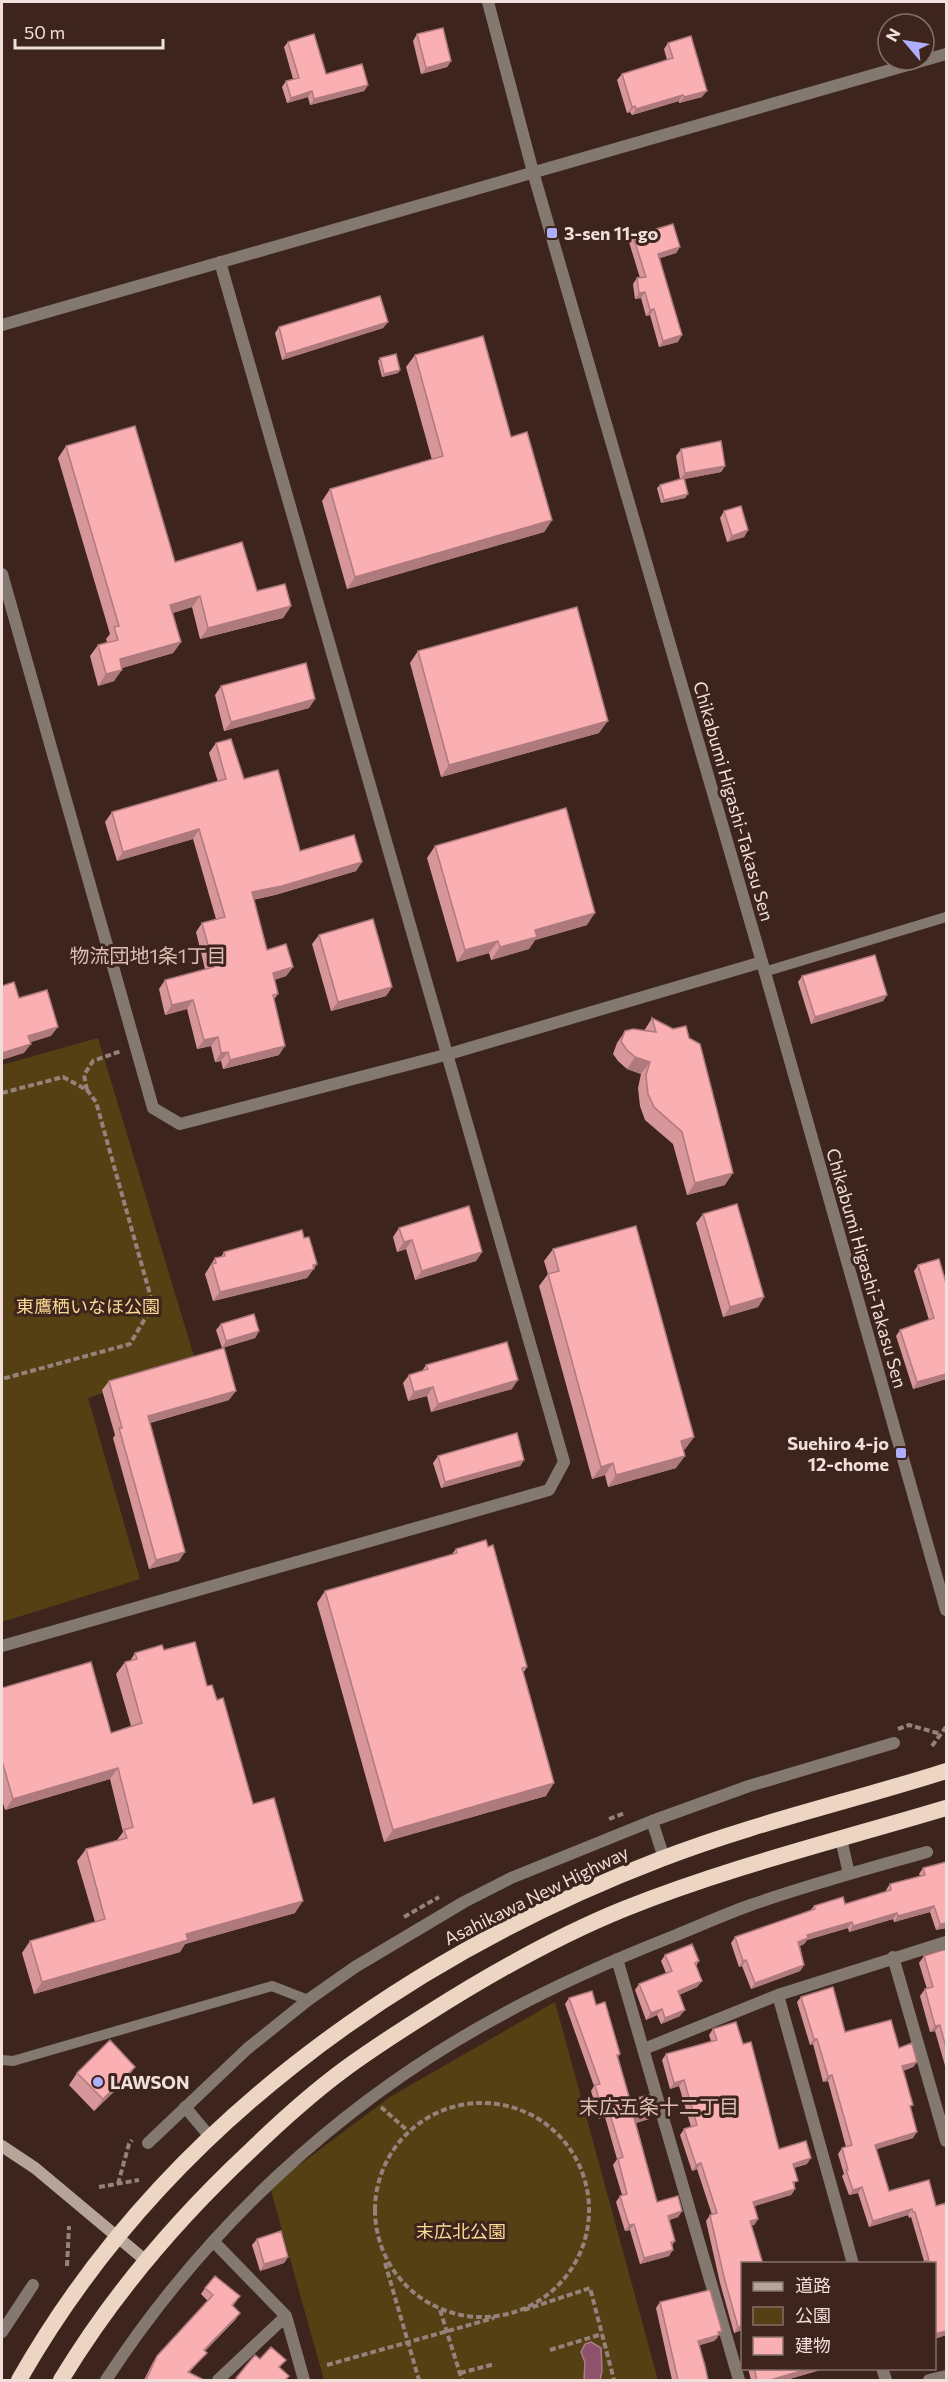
<svg xmlns="http://www.w3.org/2000/svg" width="948" height="2382" font-family="Commissioner,'Noto Sans JP',sans-serif">
	<rect width="100%" height="100%" fill="#3d251e"/>
	<path fill="#544013" d="M98,1038L196,1363L88,1398L140,1579L2,1622V1065Z
		M555,2002L658,2380H324L270,2187L390,2097Z"/>
	<path fill="#8f526c" stroke="#ac7c8d" stroke-width="1.5" d="M591,2342L601,2348L602,2371L600,2380H584L585,2362L581,2352L585,2344Z"/>
	<g fill="none" stroke-linecap="round" stroke-linejoin="round">
		<path stroke="#96817b" stroke-width="4" stroke-dasharray="6 3" stroke-linecap="butt" d="M87,1090L84,1075L93,1061L121,1051
			M2,1093L63,1077L87,1090L96,1102L153,1305L130,1344L2,1379
			M898,1729L909,1725L941,1734
			M932,1746L946,1727
			M609,1819L625,1813
			M404,1917L439,1897
			M375 2210a107 107 0 1 1 214 0a107 107 0 1 1-214 0Z
			M381,2107L408,2131
			M118,2184L129,2144L132,2140
			M99,2187L139,2180
			M385,2263L419,2380
			M67,2266L69,2226
			M440,2310L462,2380
			M524,2310L590,2288L614,2380
			M550,2350L602,2334
			M327,2365L494,2318
			M460,2373L495,2364"/>
		<path stroke="#837971" stroke-width="10" d="M764,972L946,917
			M2,2060L13,2061L272,1986L308,2000"/>
		<path stroke="#837971" stroke-width="12" d="M2,325L946,54
			M2,574L153,1108L180,1124L449,1054L762,962
			M2,1646L549,1490L564,1462L220,262
			M652,1821L664,1858
			M841,1839L849,1874
			M893,1957L946,2141
			M617,1959L739,2380
			M778,1995L853,2264
			M644,2049L778,1995L946,1942
			M185,2107L211,2138
			M148,2143L247,2049L308,2000L355,1967L464,1902L511,1878L652,1821L749,1786L894,1743
			M214,2242L286,2316L304,2380
			M2,2332L33,2285
			M882,2368L886,2380
			M106,2380C204,2230 338,2104 496,2018C553,1986 613,1960 674,1936C699,1926 723,1915 748,1906C807,1885 867,1869 927,1852
			M218,2380L286,2316
			M929,2380L946,2376"/>
		<path stroke="#837971" stroke-width="12" d="M488,2L533,172L762,962L946,1610"/>
		<path stroke="#b5a497" stroke-width="12" d="M2,2146L35,2168L145,2260"/>
		<path stroke="#ecd5c2" stroke-width="16" d="M19,2380C159,2133 400,1959 661,1859C754,1823 852,1801 946,1771
			M61,2380C113,2294 177,2219 251,2150C281,2121 312,2093 346,2068C372,2049 400,2031 427,2014C490,1974 555,1937 624,1909C729,1867 839,1840 946,1808"/>
	</g>
	<path fill="#d7969a" d="M417,34L451,61L447,67L421,74L413,41Z
		M288,42L326,74L368,85L364,91L310,105L308,97L287,103L282,87L286,81L293,79L284,47Z
		M668,43L702,97L679,103V101L632,115L630,112L627,113L617,80L622,74L667,60L664,49Z
		M633,236L680,247L676,253L660,258L678,342L659,347L650,315L646,316L641,298L635,299L633,284L637,278H640L629,242Z
		M388,322L383,328L282,360L275,333L279,327Z
		M415,355L511,437L552,520L544,532L347,589L322,501L330,489L432,460L406,367Z
		M380,358L400,370L398,373L382,377L378,361Z
		M66,446L175,562L257,591L291,606L283,618L200,639L192,607L173,613L181,642L173,653L122,668L114,681L98,686L90,656L98,645L107,642L106,639L110,634L58,458Z
		M681,449L725,466L721,472L684,479L688,494L685,498L661,503L657,488L660,485L680,479L676,456Z
		M724,511L748,530L744,537L727,542L720,518Z
		M418,651L599,733L441,777L410,663Z
		M221,686L315,699L309,708L224,731L215,695Z
		M216,743L300,851L362,862L356,871L275,895L253,900L267,950L293,967L286,976L274,980L278,994L274,999L279,1055L223,1069L221,1061L215,1062L211,1046L197,1049L187,1009L165,1015L159,989L165,980L205,969L196,932L202,923L216,919L193,839L117,861L105,822L112,812L218,782L209,753Z
		M435,846L587,925L535,940L529,949L491,960L489,953L457,962L427,858Z
		M319,935L392,987L386,996L331,1011L312,944Z
		M802,976L887,995L883,1001L811,1024L798,982Z
		M652,1018L725,1185L687,1195L673,1144L645,1120L640,1106L638,1088L641,1074L627,1069L618,1061L613,1054L617,1043L625,1031H644Z
		M703,1214L764,1297L758,1307L723,1317L696,1223Z
		M399,1228L482,1252L476,1261L415,1280L406,1249L397,1252L393,1237Z
		M304,1238L317,1264L307,1278L213,1301L205,1274L215,1258L221,1257L224,1252Z
		M553,1249L694,1437L685,1449L683,1450L676,1468L608,1487L605,1475L592,1479L539,1286L548,1274L544,1261Z
		M918,1265L946,1283V1379L913,1389L896,1336L900,1330L929,1320L914,1271Z
		M221,1324L259,1331L255,1338L222,1348L216,1330Z
		M426,1365L512,1389L431,1412L427,1396L408,1401L403,1383L409,1375L422,1371Z
		M109,1381L229,1400L150,1423L179,1561L149,1569L113,1438L115,1435L102,1390Z
		M438,1456L524,1460L520,1466L441,1488L433,1463Z
		M456,1549L527,1667L523,1673L546,1796L384,1842L317,1603L325,1591L452,1554Z
		M164,1650L207,1686L217,1700L253,1804L295,1913L185,1944L180,1952L34,1994L22,1953L30,1941L95,1922L77,1861L86,1849L117,1840L123,1832L110,1779L5,1810L2,1800V1688L111,1733L131,1726L116,1674L125,1662L130,1661L135,1653Z
		M946,1862V1928L936,1930L930,1912L894,1922L893,1919L849,1932L848,1928L807,1940L804,1944L800,1946L804,1965L800,1971L751,1989L742,1966L739,1967L731,1943L735,1937L810,1911L814,1906L845,1904L886,1892V1890L890,1884L920,1876L919,1874L923,1868Z
		M946,1949V2069L935,2031L930,2032L920,1996L925,1989H927L919,1963L924,1956Z
		M665,1955L699,1961L696,1966L702,1981L697,1987L679,1995L680,2016L661,2024L657,2015L646,2020L635,1990L639,1984L666,1973L661,1961Z
		M801,1997L845,2032L899,2048L917,2062L913,2067L903,2071L911,2108L913,2138L876,2149L889,2191L936,2206L946,2203V2335L934,2339V2264L924,2261L911,2217L909,2218L908,2215L869,2227L858,2193L849,2195L842,2176L844,2174L838,2154L842,2148L846,2147L828,2081L823,2082L813,2044L810,2045L797,2002Z
		M569,1998L596,2005L620,2054L618,2057L630,2100L649,2119L636,2123L657,2202L682,2211L678,2217L669,2220L675,2241L672,2245L669,2256L640,2264L630,2230L625,2231L616,2202L620,2196L622,2195L613,2165L617,2159L605,2117L599,2119L591,2091L594,2086L565,2004Z
		M713,2029L743,2044L779,2149L807,2164L794,2168L795,2189L791,2195L754,2206L758,2219L754,2225H751L742,2330L734,2333L720,2283L706,2221L710,2215H712L697,2169L692,2171L680,2135L684,2129L691,2127L679,2086L670,2089L662,2060L666,2054L711,2041L709,2035Z
		M77,2073L127,2079L94,2111L69,2085Z
		M257,2239L288,2257L284,2263L260,2271L252,2245Z
		M205,2288L240,2296L233,2306L236,2319L205,2351L202,2358L189,2373L201,2380H144L153,2362L157,2356L208,2301L201,2294Z
		M660,2302L718,2337L714,2341L699,2345L708,2380H672L656,2308Z
		M748,2368H827L786,2380H751Z"/>
	<path fill="#af7a7d" d="M451,61L447,67L421,74L426,68Z
		M368,85L364,91L310,105L314,99Z
		M312,91L308,97L287,103L291,98Z
		M707,91L702,97L679,103L684,97Z
		M683,95L679,101L632,115L636,109Z
		M635,106L630,112L627,113L632,107Z
		M680,247L676,253L654,260L658,254Z
		M645,292L641,298L635,299L639,293Z
		M654,309L650,315L646,316L650,310Z
		M388,322L383,328L282,360L286,354Z
		M682,335L678,342L659,347L663,341Z
		M400,370L398,373L382,377L384,374Z
		M725,466L721,472L680,480L685,473Z
		M688,494L685,498L661,503L664,500Z
		M552,520L544,532L347,589L355,577Z
		M748,530L744,537L727,542L732,536Z
		M200,596L192,607L162,616L170,605Z
		M291,606L283,618L200,639L208,628Z
		M181,642L173,653L112,671L120,659Z
		M122,670L114,681L98,686L106,674Z
		M315,699L309,708L224,731L231,722Z
		M608,721L599,733L441,777L449,765Z
		M199,829L193,839L117,861L123,852Z
		M362,862L356,871L275,895L245,901L252,892Z
		M595,913L587,925L535,940L529,949L491,960L500,947L535,930Z
		M498,941L489,953L457,962L465,950Z
		M293,967L286,976L267,982L273,973Z
		M392,987L386,996L331,1011L338,1002Z
		M887,995L883,1001L811,1024L815,1017Z
		M193,1000L187,1009L165,1015L172,1005Z
		M58,1027L51,1036L22,1045L28,1036Z
		M218,1037L211,1046L197,1049L204,1040Z
		M31,1044L24,1053L2,1060V1053Z
		M285,1046L279,1055L223,1069L230,1060Z
		M228,1052L221,1061L215,1062L221,1053Z
		M635,1057L650,1062L641,1074L627,1069Z
		M733,1173L725,1185L687,1195L695,1183Z
		M412,1240L406,1249L397,1252L404,1242Z
		M482,1252L476,1261L415,1280L422,1271Z
		M317,1264L307,1278L213,1301L220,1292Z
		M764,1297L758,1307L723,1317L730,1307Z
		M259,1331L255,1338L222,1348L226,1341Z
		M946,1374V1379L913,1389L917,1382Z
		M518,1380L512,1389L431,1412L438,1404Z
		M433,1387L427,1396L408,1401L414,1392Z
		M236,1391L229,1400L141,1425L148,1416Z
		M694,1437L685,1449L673,1453L681,1441Z
		M685,1456L676,1468L608,1487L616,1475Z
		M524,1460L520,1466L441,1488L445,1482Z
		M613,1463L605,1475L592,1479L601,1467Z
		M185,1552L179,1561L149,1569L156,1560Z
		M118,1768L110,1779L5,1810L13,1799Z
		M554,1783L546,1796L384,1842L393,1830Z
		M303,1901L295,1913L185,1944L180,1952L34,1994L42,1982L186,1934Z
		M934,1906L930,1912L894,1922L898,1916Z
		M897,1913L893,1919L849,1932L853,1926Z
		M852,1922L848,1928L807,1940L804,1944L794,1947L798,1942L807,1935Z
		M946,1923V1928L936,1930L940,1924Z
		M746,1960L742,1966L739,1967L743,1961Z
		M804,1965L800,1971L751,1989L755,1983Z
		M702,1981L697,1987L673,1997L678,1991Z
		M662,2009L657,2015L646,2020L651,2013Z
		M685,2010L680,2016L661,2024L665,2018Z
		M940,2025L935,2031L930,2032L935,2026Z
		M814,2039H817L813,2044L810,2045Z
		M917,2062L913,2067L898,2072L902,2066Z
		M135,2067L127,2079L94,2111L103,2099Z
		M832,2075L828,2081L823,2082L828,2076Z
		M684,2080L679,2086L670,2089L674,2083Z
		M609,2111L605,2117L599,2119L603,2113Z
		M653,2113L649,2119L630,2124L634,2118Z
		M917,2132L913,2138L871,2151L875,2145Z
		M811,2158L807,2164L789,2169L793,2164Z
		M701,2163L697,2169L692,2171L696,2165Z
		M862,2187L858,2193L849,2195L853,2190Z
		M795,2189L791,2195L749,2208L753,2202Z
		M912,2209L908,2215L869,2227L873,2221Z
		M682,2211L678,2217L664,2222L668,2216Z
		M758,2219L754,2225L746,2227L750,2221Z
		M634,2224L630,2230L625,2231L629,2225Z
		M673,2250L669,2256L640,2264L644,2258Z
		M288,2257L284,2263L260,2271L264,2264Z
		M240,2313L236,2319L200,2356L204,2350Z
		M742,2326V2330L734,2333L738,2327Z
		M722,2331L714,2341L694,2347L698,2341Z
		M946,2331V2335L934,2339V2334Z
		M811,2368H827L786,2380H770Z"/>
	<path fill="#faafb3" stroke="#af7a7d" stroke-width="1.5" d="M443,28L451,61L426,68L417,34Z
		M314,34L326,74L362,64L368,85L314,99L312,91L291,98L286,81L299,78L288,42Z
		M691,36L707,91L684,97L683,95L636,109L635,106L632,107L622,74L673,58L668,43Z
		M673,224L680,247L658,254L682,335L663,341L654,309L650,310L645,292L639,293L637,278L646,277L633,236Z
		M380,296L388,322L286,354L279,327Z
		M483,336L511,437L527,432L552,520L355,577L330,489L443,456L415,355Z
		M396,354L400,370L384,374L380,358Z
		M135,426L175,562L242,542L257,591L285,584L291,606L208,628L200,596L170,605L181,642L120,659L122,670L106,674L98,645L118,640L114,627L119,626L66,446Z
		M721,441L725,466L685,473L681,449Z
		M684,478L688,494L664,500L660,485Z
		M741,506L748,530L732,536L724,511Z
		M577,607L608,721L449,765L418,651Z
		M306,663L315,699L231,722L221,686Z
		M231,739L244,779L278,770L300,851L354,835L362,862L282,886L252,892L267,950L286,944L293,967L273,973L278,994L273,995L285,1046L230,1060L228,1052L221,1053L218,1037L204,1040L193,1000L172,1005L165,980L214,967L202,923L225,917L199,829L123,852L112,812L226,779L216,743Z
		M566,808L595,913L535,930L537,937L500,947L498,941L465,950L435,846Z
		M373,919L392,987L338,1002L319,935Z
		M875,955L887,995L815,1017L802,976Z
		M14,982L19,998L47,990L58,1027L28,1036L31,1044L2,1053V986Z
		M652,1018L673,1029L686,1026L689,1038L700,1044L733,1173L695,1183L682,1132L654,1107L648,1094L646,1075L650,1062L635,1057L626,1049L621,1041L625,1031L633,1029L656,1032Z
		M737,1204L764,1297L730,1307L703,1214Z
		M469,1206L482,1252L422,1271L412,1240L404,1242L399,1228Z
		M636,1226L694,1437L681,1441L685,1456L616,1475L613,1463L601,1467L548,1274L559,1271L553,1249Z
		M302,1230L304,1238L309,1237L317,1264L313,1265L314,1269L220,1292L212,1264L216,1263L215,1258L225,1256L224,1252Z
		M939,1259L946,1283V1374L917,1382L900,1330L934,1318L918,1265Z
		M254,1314L259,1331L226,1341L221,1324Z
		M507,1342L518,1380L438,1404L433,1387L414,1392L409,1375L428,1369L426,1365Z
		M224,1348L236,1391L148,1416L185,1552L156,1560L119,1428H122L109,1381Z
		M517,1433L524,1460L445,1482L438,1456Z
		M486,1540L488,1547L493,1545L527,1667L522,1668L554,1783L393,1830L325,1591L457,1553L456,1549Z
		M195,1642L207,1686L212,1685L217,1700L223,1698L253,1804L274,1798L303,1901L186,1934L188,1940L42,1982L30,1941L105,1919L86,1849L127,1838L124,1830L133,1827L118,1768L13,1799L2,1761V1688L91,1662L111,1733L142,1723L125,1662L137,1659L135,1653L162,1645L164,1650Z
		M946,1862V1923L940,1924L934,1906L898,1916L897,1913L853,1926L852,1922L807,1935L808,1938L798,1942L804,1965L755,1983L746,1960L743,1961L735,1937L815,1909L814,1906L843,1897L845,1904L891,1890L890,1884L925,1875L923,1868Z
		M692,1944L699,1961L695,1963L702,1981L678,1991L685,2010L665,2018L662,2009L651,2013L639,1984L672,1971L665,1955Z
		M946,1949V2048L940,2025L935,2026L925,1989L933,1987L924,1956Z
		M833,1987L845,2032L891,2020L899,2048L912,2043L917,2062L902,2066L913,2105L910,2106L917,2132L875,2145L889,2191L929,2180L936,2206L946,2203V2331L934,2334V2264H918L929,2260L915,2212H913L912,2209L873,2221L862,2187L853,2190L846,2170H848L842,2148L852,2145L832,2075L828,2076L817,2039H814L801,1997Z
		M592,1991L596,2005L605,2002L620,2054L617,2055L630,2100L649,2095L653,2113L634,2118L657,2202L678,2196L682,2211L668,2216L675,2241L671,2242L673,2250L644,2258L634,2224L629,2225L620,2196L627,2194L618,2159L623,2157L609,2111L603,2113L595,2085L600,2084L569,1998Z
		M736,2022L743,2044L751,2042L779,2149L806,2141L811,2158L793,2164L798,2181L793,2182L795,2189L753,2202L758,2219L750,2221L763,2264H742V2326L738,2327L724,2277L710,2215L717,2213L701,2163L696,2165L684,2129L697,2125L684,2080L674,2083L666,2054L717,2040L713,2029Z
		M110,2040L135,2067L103,2099L77,2073Z
		M281,2231L288,2257L264,2264L257,2239Z
		M215,2276L240,2296L232,2305L240,2313L204,2350L207,2353L188,2372L202,2379L201,2380H146L157,2356L213,2295L205,2288Z
		M710,2290L722,2331L718,2332L719,2335L698,2341L705,2366L708,2380H678L660,2302Z
		M271,2347L286,2360L279,2367L289,2376L285,2380H238L236,2378L255,2355L260,2359Z
		M754,2368H811L770,2380H757Z"/>
	<g fill="#afaefa" stroke="#3d251e" stroke-width="2">
		<rect x="546" y="227" width="12" height="12" rx="3"/>
		<rect x="895" y="1447" width="12" height="12" rx="3"/>
		<circle cx="98" cy="2082" r="6"/>
	</g>
	<g text-anchor="middle" dominant-baseline="central" stroke-width="6" stroke-linejoin="round" paint-order="stroke">
		<g font-size="18" font-weight="bold" fill="#f0dfda" stroke="#3d251e" text-anchor="start">
			<text x="564" y="233">3-sen 11-go</text>
			<text x="889" y="1443" text-anchor="end">Suehiro 4-jo<tspan x="889" dy="21">12-chome</tspan></text>
			<text x="110" y="2082">LAWSON</text>
		</g>
		<g font-size="18" fill="#f0dfda" stroke="#3d251e">
			<text transform="translate(734 801) rotate(74)">Chikabumi Higashi-Takasu Sen</text>
			<text transform="translate(867 1268) rotate(74)">Chikabumi Higashi-Takasu Sen</text>
			<text transform="translate(536 1895) rotate(-26)">Asahikawa New Highway</text>
		</g>
		<g font-size="18" fill="#fcd994" stroke="#3d251e">
			<text x="88" y="1306">東鷹栖いなほ公園</text>
			<text x="461" y="2231">末広北公園</text>
		</g>
		<g font-size="20" fill="#debeb4" stroke="#3d251e">
			<text x="148" y="955">物流団地1条1丁目</text>
			<text x="659" y="2106">末広五条十二丁目</text>
		</g>
	</g>
	<rect width="948" height="2382" fill="none" stroke="#f0dfda" stroke-width="6"/>
	<rect x="741" y="2262" width="195" height="108" fill="#3d251e" stroke="#856f69" stroke-width="1.5"/>
	<rect x="753" y="2282" width="30" height="9" fill="#b5a497" stroke="#856f69" stroke-width="1.5"/>
	<text x="795" y="2292" font-size="18" fill="#f0dfda">道路</text>
	<rect x="753" y="2307" width="30" height="18" fill="#544013" stroke="#856f69" stroke-width="1.5"/>
	<text x="795" y="2322" font-size="18" fill="#f0dfda">公園</text>
	<rect x="753" y="2337" width="30" height="18" fill="#faafb3" stroke="#856f69" stroke-width="1.5"/>
	<text x="795" y="2352" font-size="18" fill="#f0dfda">建物</text>
	<g transform="translate(906 42) rotate(299)"><circle r="28" fill="#3d251e" stroke="#856f69" stroke-width="1.5"/>
	<path d="M0-4.5L10 22L0 15L-10 22Z" fill="#afaefa"/>
	<text y="-9" font-size="16" font-weight="bold" text-anchor="middle" fill="#f0dfda">N</text>
	</g>
	<path d="M15 39v9h148v-9" fill="none" stroke="#f0dfda" stroke-width="3"/>
	<text x="24" y="39" font-size="18" fill="#f0dfda" stroke="#3d251e" stroke-width="4.5" paint-order="stroke">50 m</text>
</svg>
